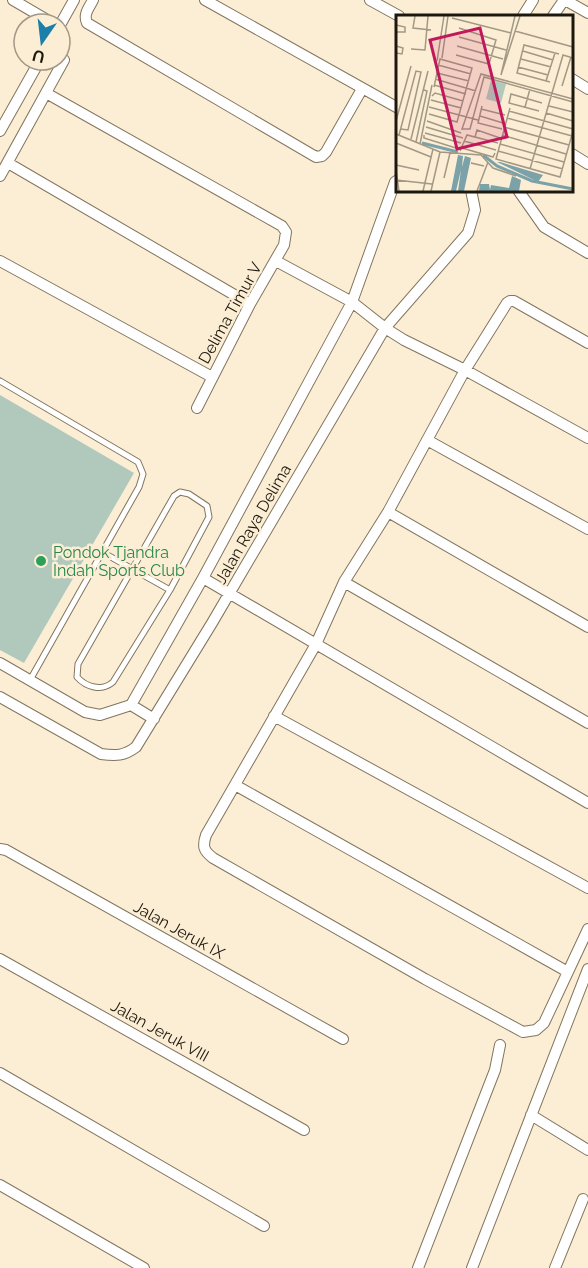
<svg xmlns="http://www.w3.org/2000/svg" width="588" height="1268" font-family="Raleway,sans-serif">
	<rect width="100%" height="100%" fill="#fceed4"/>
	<path fill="#b1c9bc" d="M0,395L134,473L24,663L0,650Z"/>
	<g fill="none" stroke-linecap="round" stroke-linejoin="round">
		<defs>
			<path id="lane" d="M0,381L138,462L143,474L139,487L30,680
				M180,492L189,494L207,506L209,517L170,590L113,682C102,692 86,687 77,677L78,664L174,496Z
				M102,552L170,590"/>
			<path id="street" d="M13,0L54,24
				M93,0C89,8 83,14 87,23L316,157L322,156L326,152L362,89
				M205,0L398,108
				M370,0L399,16
				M565,0L588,13
				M523,16L533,0
				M553,16L564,0
				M60,25L74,0
				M572,79L588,89
				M46,93L282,226L286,232L284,245L250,304L197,408
				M0,131L40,60
				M572,154L588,164
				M8,163L250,304
				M0,176L64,60
				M518,190L544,227L588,253
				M0,261L212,377
				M276,261L352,302L385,328L404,340L465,370L588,438
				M588,343L514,301H510L507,303L465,370L388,512L344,582L316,644L206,835C202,847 204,851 213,858L425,979L523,1032L536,1030L544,1023L588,929
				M427,440L588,529
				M388,512L588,627
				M203,578L588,803
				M344,582L588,723
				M0,663L85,712L100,715L131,705L203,578L352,302L395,182L398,180
				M0,697L101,754C116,756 124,756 136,747L212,623L385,328L468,233L475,210L471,190
				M131,705L154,719
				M274,716L588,888
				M235,785L568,972
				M0,849L6,850L343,1039
				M0,959L304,1130
				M0,1073L264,1226
				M531,1115L588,1150
				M0,1185L144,1268
				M418,1268L495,1070L500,1045
				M472,1268L588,969
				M555,1268L583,1199"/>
		</defs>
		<use href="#lane" stroke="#82755e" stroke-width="7"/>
		<use href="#street" stroke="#82755e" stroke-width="12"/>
		<use href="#lane" stroke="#fff" stroke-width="5"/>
		<use href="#street" stroke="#fff" stroke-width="10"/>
	</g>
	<circle fill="#2e9e5b" stroke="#fceed4" stroke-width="2" cx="41" cy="561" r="6"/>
	<g text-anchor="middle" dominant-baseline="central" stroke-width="5" stroke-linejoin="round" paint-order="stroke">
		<g font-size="16" fill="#1c180e" stroke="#fceed4">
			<text transform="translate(230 313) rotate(-61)">Delima Timur V</text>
			<text transform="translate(253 524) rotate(-60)">Jalan Raya Delima</text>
			<text transform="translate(179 930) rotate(29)">Jalan Jeruk IX</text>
			<text transform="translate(160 1031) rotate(29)">Jalan Jeruk VIII</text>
		</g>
		<g font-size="16" fill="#27864d" stroke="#fceed4" text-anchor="start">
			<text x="53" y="552">Pondok Tjandra<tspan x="53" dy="18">Indah Sports Club</tspan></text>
		</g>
	</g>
	<g transform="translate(396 15)">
		<rect width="177" height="177" fill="#fceed4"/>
		<path d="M95,65L110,69L105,88L90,84Z" fill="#b1c9bc"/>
		<path d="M62,140L67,141L66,152L69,141L75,143L68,176H62L65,155L60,176H55ZM101,147H104L147,160L142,167ZM116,161L125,165L123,176H83L84,169H93L94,175L95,170L113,173Z" fill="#7ba1a9"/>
		<path fill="none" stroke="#7ba1a9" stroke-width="3" d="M26,128L62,137M87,140L101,151L136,166L177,174"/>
		<path fill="none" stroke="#a29885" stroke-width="1.5" d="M19,1L17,13L35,15M119,1L105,60L124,1M56,3L115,18M0,10L9,12V17H0M119,16L177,32M63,22L110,35M0,31L7,33L6,39L0,38M61,31L107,44M15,34L29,35L32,1M127,36L157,45M60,40L93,49L100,25L63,13M46,43L52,1M125,44L155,52M41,46L48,1M42,50L75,59M122,52L152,60M41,58L73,66M39,64L80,76M150,66L159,38M154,67L121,58L128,30L163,39M38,70L70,79M166,71L175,42M36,81L39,78L67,86M177,84L85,59L66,114H74L88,62L177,87M35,85L65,93M86,91L82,108L106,114M153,91L177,97M33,92L82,105M129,92L134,74M114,93L100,144L164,162L177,116M85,94L109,100M113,96L177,114M143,96L113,88L115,79L146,88M150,98L177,106M33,99L61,107L76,53L44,44L38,72M84,101L107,108M111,103L176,121M0,106L15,51M31,106L65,118M30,112L67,123M108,112L173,130M29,118L65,128M0,119L44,137L85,140L97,153L120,161M3,120L20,56L25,57L12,115L5,114M28,120V123L63,134M106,120L170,139M79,122L81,115L104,123M15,124L32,56M68,126L100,135M20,127L31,76L28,75M0,128L35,142M24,129L36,70M104,129L168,147M66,133L97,142L99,138M64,136L71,120L102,128M102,136L167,154M0,150L23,155M84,150L75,148L88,151M134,154L167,40L177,43M0,155L3,176M48,163L54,138M0,165L36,169M27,176L37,134M35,176L44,137M81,176L92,147"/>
		<path fill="#c2185b" fill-opacity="0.15" stroke="#c2185b" stroke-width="3" d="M84,13L111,122L61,134L34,25Z"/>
		<rect width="177" height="177" fill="none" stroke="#1c180e" stroke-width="3"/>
	</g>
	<g transform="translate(42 42) rotate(194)"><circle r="28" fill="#fceed4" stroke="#a29885" stroke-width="1.5"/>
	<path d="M0-4.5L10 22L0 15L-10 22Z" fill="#1c7faa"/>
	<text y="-9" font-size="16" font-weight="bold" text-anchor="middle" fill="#1c180e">U</text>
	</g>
</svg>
